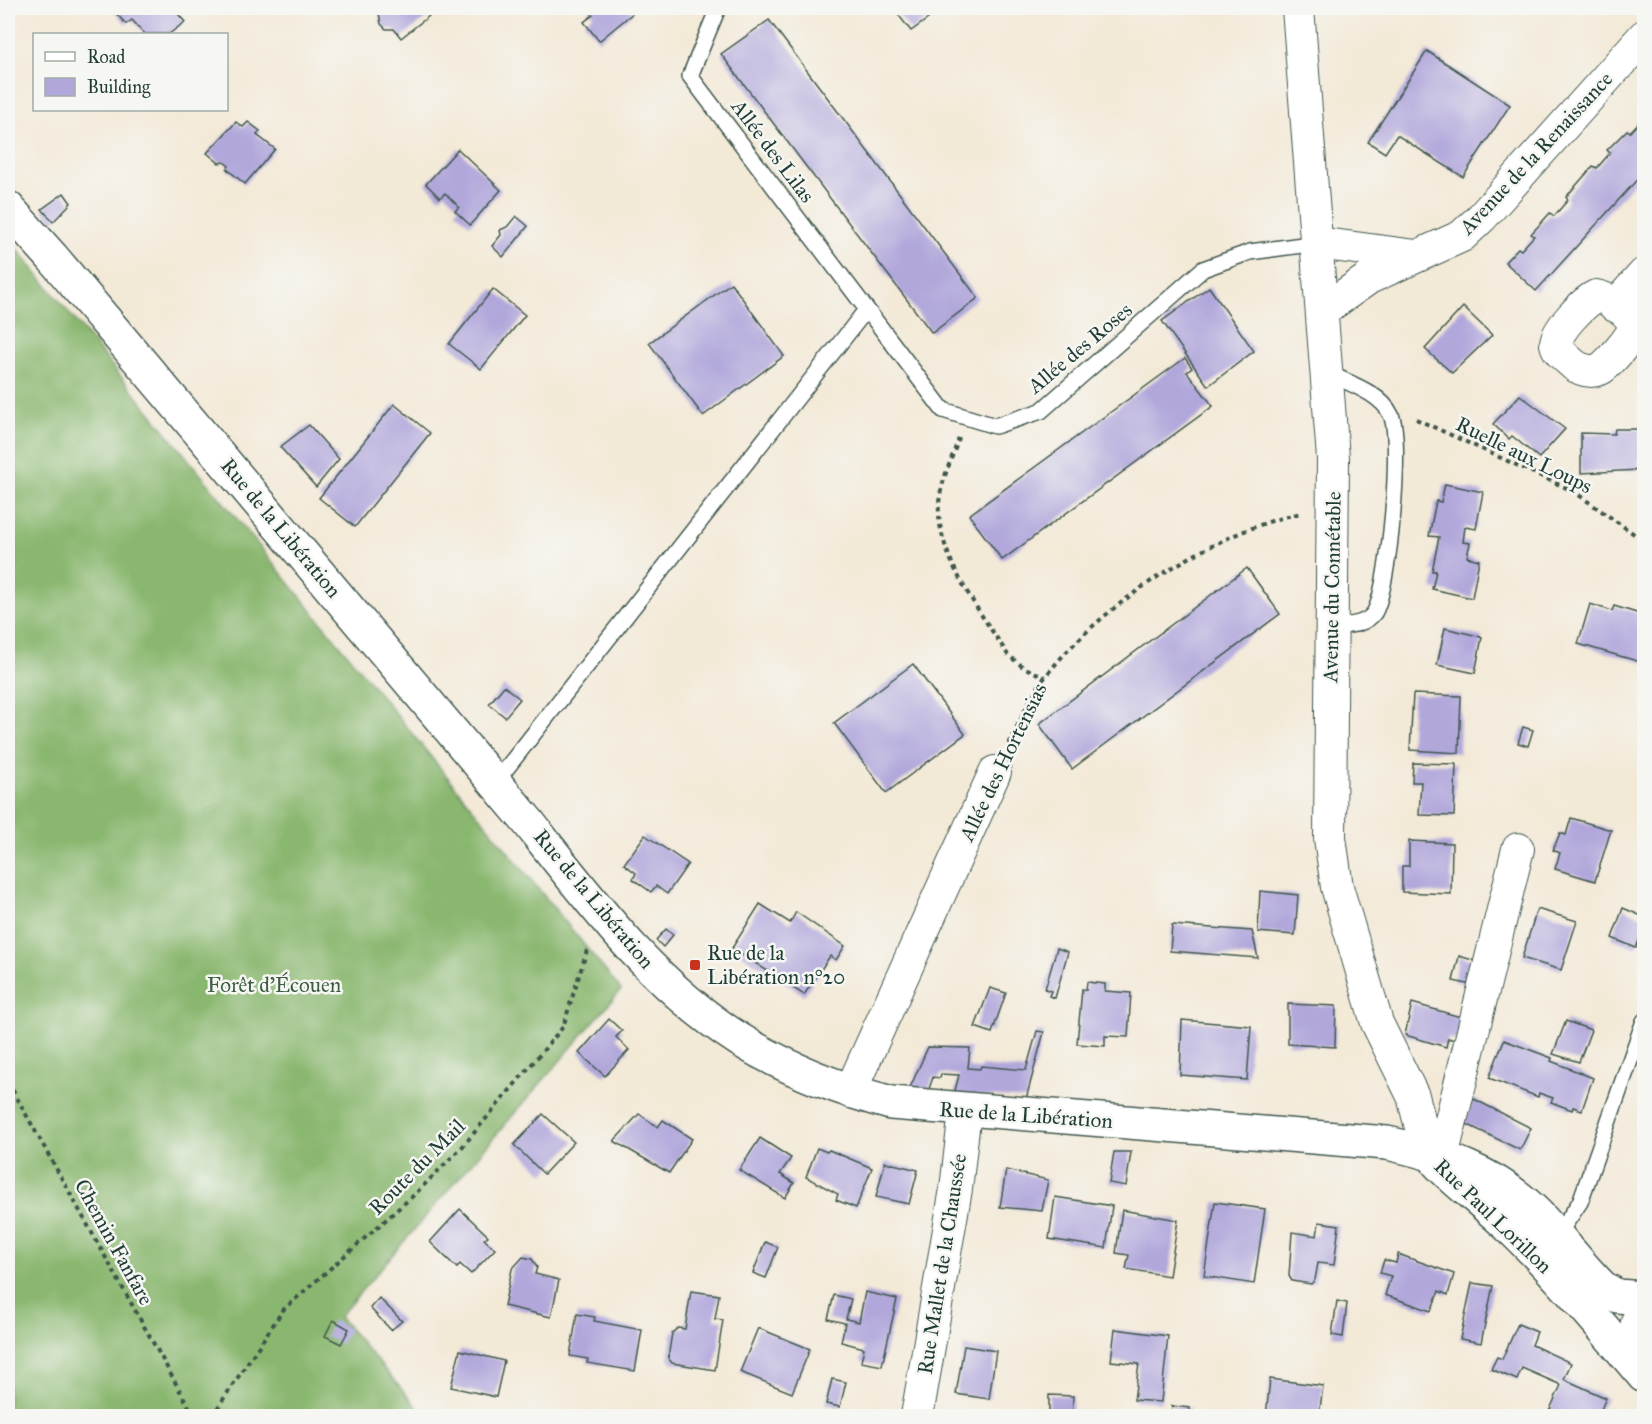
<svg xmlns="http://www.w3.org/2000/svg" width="1652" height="1424" viewBox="0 0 1652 1424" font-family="'IM FELL Great Primer',serif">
	<rect width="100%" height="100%" fill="#f6f6f2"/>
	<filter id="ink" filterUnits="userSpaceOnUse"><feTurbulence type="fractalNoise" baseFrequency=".0167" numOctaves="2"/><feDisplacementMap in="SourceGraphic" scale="12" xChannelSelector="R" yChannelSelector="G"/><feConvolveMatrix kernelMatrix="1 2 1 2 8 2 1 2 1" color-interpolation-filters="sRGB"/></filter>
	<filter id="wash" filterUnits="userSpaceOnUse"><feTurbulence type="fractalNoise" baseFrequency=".008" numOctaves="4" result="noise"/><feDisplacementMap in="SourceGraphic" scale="24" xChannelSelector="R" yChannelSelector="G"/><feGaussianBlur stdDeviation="1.35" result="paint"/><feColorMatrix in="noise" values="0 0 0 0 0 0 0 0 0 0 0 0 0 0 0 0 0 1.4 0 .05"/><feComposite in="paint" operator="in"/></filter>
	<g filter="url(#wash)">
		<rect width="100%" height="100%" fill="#f3e9d7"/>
		<path fill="#8ab76f" stroke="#547a52" stroke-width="1.5" d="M8,238L621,990L339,1317L425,1416H8Z"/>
		<g id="blocks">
			<g fill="#b1a7db">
				<path d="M111,8H173L185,22L169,34H145L132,20L126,24Z"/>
				<path d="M374,8H439L401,38L394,29H386L381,24L379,13Z"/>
				<path d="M588,8H629L633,13L599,41L584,22L593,15Z"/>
				<path d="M893,8H943L911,31Z"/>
				<path d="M769,20L978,298L932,333L721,54Z"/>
				<path d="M1427,51L1510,105L1463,177L1397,135L1385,153L1368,142Z"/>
				<path d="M1644,109V172L1536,291L1505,262L1518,248L1521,250L1534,236L1531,234L1550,213L1554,216L1568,200L1566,197L1593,166L1597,168L1610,153L1607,150L1627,130L1630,132L1643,118L1641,113Z"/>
				<path d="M236,122L243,127L248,122L260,131L257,135L275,149L245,184L227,169L229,166L224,162L219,163L207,153Z"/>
				<path d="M458,149L501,190L470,225L455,211L459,207L445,193L440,198L426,184Z"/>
				<path d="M64,193L71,203L53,222L42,209Z"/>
				<path d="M516,216L528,226L503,257L492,246L501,235L500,230L507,227Z"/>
				<path d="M731,283L784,356L703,416L649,343Z"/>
				<path d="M1209,287L1254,351L1208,386L1162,321Z"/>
				<path d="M493,289L525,315L481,369L449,344Z"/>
				<path d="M1463,307L1492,335L1452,373L1425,349Z"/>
				<path d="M1185,358L1192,368L1187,372L1213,406L1002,560L969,515Z"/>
				<path d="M1520,395L1565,429L1539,458L1512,436L1509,439L1493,424Z"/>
				<path d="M394,404L430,433L355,527L319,498Z"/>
				<path d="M309,425L339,459L316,487L280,447Z"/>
				<path d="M1615,429H1640L1639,470L1581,473V433L1614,434Z"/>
				<path d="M1445,484L1483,492L1476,529L1465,527L1463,542L1470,543L1467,557L1479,560L1472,598L1432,589L1436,571H1432L1439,537L1429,536L1436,501L1441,502Z"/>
				<path d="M1247,568L1280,614L1072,769L1039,724Z"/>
				<path d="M1590,604L1612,611L1614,606L1640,614L1638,618L1644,620V663L1578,644Z"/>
				<path d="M1445,628L1482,637L1475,673L1437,665Z"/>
				<path d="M913,664L965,734L886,793L834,723Z"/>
				<path d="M504,686L520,699L505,717L489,704Z"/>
				<path d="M1413,694L1461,696L1459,753L1410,750Z"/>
				<path d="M1523,727L1533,730L1528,746L1518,743Z"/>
				<path d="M1413,763L1456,764L1454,816L1419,815L1421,782H1412Z"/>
				<path d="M1571,818L1611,830L1595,881L1555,869L1560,853L1553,850L1560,833L1566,835Z"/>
				<path d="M645,835L688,864L667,894L656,886L651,892L633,879L636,873L624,864Z"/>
				<path d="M1409,841L1452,843L1451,894L1402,892V866H1409Z"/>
				<path d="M1260,891L1298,895L1295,935L1258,932Z"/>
				<path d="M760,904L790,923L796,912L845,946L836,960L830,956L804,995L732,948Z"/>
				<path d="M1623,908L1644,917V936L1641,935L1636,948L1612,938Z"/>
				<path d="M1537,909L1577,921L1561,970L1522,958Z"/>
				<path d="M1172,925L1252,931L1258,958L1170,951Z"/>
				<path d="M666,929L673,935L663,947L656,940Z"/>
				<path d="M1057,948L1068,952L1055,998L1049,996L1051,991L1045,989Z"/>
				<path d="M1459,956L1476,961L1472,985L1453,981Z"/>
				<path d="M1087,982L1105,984V991L1131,993L1128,1037L1105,1036V1046L1077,1044L1082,989L1086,990Z"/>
				<path d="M990,988L1006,993L992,1033L975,1027Z"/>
				<path d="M1412,1003L1464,1018L1458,1041L1448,1038L1446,1047L1405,1035Z"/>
				<path d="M1288,1004L1336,1006L1335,1047L1288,1044Z"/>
				<path d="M609,1019L622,1031L616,1037L629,1050L605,1076L579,1053Z"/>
				<path d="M1182,1020L1251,1026L1247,1080L1180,1075Z"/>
				<path d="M1566,1021L1591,1030L1579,1062L1553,1054Z"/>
				<path d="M1037,1031L1044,1032L1026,1099L954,1094L959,1075L941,1074L940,1078L933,1077L928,1092L909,1090L928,1047L970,1048L968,1068L980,1069L981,1066L1026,1070Z"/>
				<path d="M1504,1040L1552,1058L1551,1061L1593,1078L1582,1110L1573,1107L1572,1110L1551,1102L1553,1098L1539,1093L1538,1097L1489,1078Z"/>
				<path d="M1474,1099L1531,1128L1520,1150L1462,1122Z"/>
				<path d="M543,1114L574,1142L544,1174L514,1145Z"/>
				<path d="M639,1114L658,1127L663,1120L692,1139L669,1173L614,1141Z"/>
				<path d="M760,1138L791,1158L780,1174L794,1183L785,1198L739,1170Z"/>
				<path d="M817,1148L827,1152L829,1150L872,1168L856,1208L836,1200L838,1194L806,1177Z"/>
				<path d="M1114,1152H1131L1126,1186L1109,1183Z"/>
				<path d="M885,1162L918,1170L909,1204L876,1197Z"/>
				<path d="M1006,1170L1048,1180L1042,1211L1000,1207Z"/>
				<path d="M1055,1197L1112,1206L1106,1248L1049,1239Z"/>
				<path d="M1215,1202L1265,1209L1254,1284L1204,1276Z"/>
				<path d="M460,1209L488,1236L484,1239L495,1249L471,1274L460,1264L457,1268L430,1242Z"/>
				<path d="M1122,1210L1178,1220L1169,1276L1126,1269L1129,1255L1116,1253Z"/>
				<path d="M1319,1222L1339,1225L1334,1265L1318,1263L1315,1280L1311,1284L1292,1281L1289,1276L1292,1232L1317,1236Z"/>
				<path d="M765,1242L778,1247L766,1278L753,1273Z"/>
				<path d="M1398,1254L1454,1274L1448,1295L1439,1291L1431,1311L1385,1295L1391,1276L1380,1273L1384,1260L1396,1263Z"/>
				<path d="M523,1257L532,1259L537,1267L535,1274L559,1280L551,1317L504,1306L512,1269Z"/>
				<path d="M1472,1283L1493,1286L1481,1343L1460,1339Z"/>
				<path d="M691,1291L719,1295L715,1319L723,1320L715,1370L672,1363L668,1358L672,1333L678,1328L685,1329Z"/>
				<path d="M865,1292L897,1299L882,1366L861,1362L864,1348L841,1342L845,1323L828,1319L834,1295L851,1299L846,1319L859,1322Z"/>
				<path d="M379,1298L402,1321L391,1330L370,1308Z"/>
				<path d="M1337,1301L1347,1303L1343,1337L1332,1335Z"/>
				<path d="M577,1314L595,1317L594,1321L642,1330L635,1371L587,1363L588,1359L570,1356Z"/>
				<path d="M333,1320L349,1329L341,1344L325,1336Z"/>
				<path d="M1518,1324L1537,1332L1532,1345L1571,1363L1564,1379L1606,1398L1598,1416H1547L1561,1385L1522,1368L1517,1380L1491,1369L1497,1357L1502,1359Z"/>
				<path d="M758,1328L810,1349L792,1393L740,1372Z"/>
				<path d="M1115,1329L1168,1336L1161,1402L1134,1400L1139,1364L1111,1361Z"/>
				<path d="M964,1346L996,1351L989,1399L956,1394Z"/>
				<path d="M460,1350L504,1361L496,1397L451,1387Z"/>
				<path d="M832,1379L846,1382L840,1407L826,1404Z"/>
				<path d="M1270,1379L1323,1386L1319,1416H1266Z"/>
				<path d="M1049,1395L1073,1396L1072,1416H1043L1044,1412H1049Z"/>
				<path d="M1172,1406L1190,1408L1189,1416H1171Z"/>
			</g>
		</g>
	</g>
	<g filter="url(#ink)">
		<use href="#blocks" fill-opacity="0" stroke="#3f574c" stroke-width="1.5"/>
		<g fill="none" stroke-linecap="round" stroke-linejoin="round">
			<g stroke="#3f574c" stroke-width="18">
				<g id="service">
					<path d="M718,8L690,76L943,410L995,426L1041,411L1203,269L1250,252L1317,243"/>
					<path d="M1328,373C1348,383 1381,393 1391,415C1403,440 1389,590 1374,613C1365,626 1346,625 1332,627"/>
					<path d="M495,783L866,310"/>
					<path d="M1555,1239L1580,1202L1644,1021"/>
				</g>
			</g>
			<g stroke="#3f574c" stroke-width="34">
				<g id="minor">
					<path d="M1298,8L1333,458L1330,838L1337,887L1377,1023L1413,1096L1427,1151"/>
					<path d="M1317,243L1416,256"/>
					<path d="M1596,296C1608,298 1633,313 1634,327C1634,335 1608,365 1600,369C1591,373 1581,370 1574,365C1568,359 1558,353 1556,344C1555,331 1585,301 1596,296Z"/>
					<path d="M1615,306L1644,274"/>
					<path d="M1322,311L1369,278L1462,236L1482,217L1644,36"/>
					<path d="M850,1092L995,772"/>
					<path d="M1442,1157L1518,849"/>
					<path d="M1633,1363L1637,1322L1644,1308"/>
					<path d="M917,1416L956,1189L965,1111"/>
				</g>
			</g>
			<g stroke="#3f574c" stroke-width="36">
				<g id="secondary">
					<path d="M8,208L52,257L529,823C591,902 653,985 740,1040C787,1069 839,1089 891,1103L1387,1143C1443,1155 1497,1173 1538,1215C1561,1239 1579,1265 1603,1288L1617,1296L1644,1298"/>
					<path d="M1438,1163C1459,1185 1483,1202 1504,1222C1553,1267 1600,1325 1644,1376"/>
				</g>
			</g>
			<g stroke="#3f574c" stroke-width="4" stroke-dasharray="4.5 4.5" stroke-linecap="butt">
				<path d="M1416,419L1573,491L1644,541"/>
				<path d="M959,438C951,461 937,489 939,514C941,562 983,616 1008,655L1023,667L1045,677"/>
				<path d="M1009,744C1020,721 1030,696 1046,676C1101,604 1213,532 1301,513"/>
				<path d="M8,1082L194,1416"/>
				<path d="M212,1416L283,1310L415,1194L463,1146L563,1027L588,947"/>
			</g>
			<use href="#service" stroke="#fff" stroke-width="15"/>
			<use href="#minor" stroke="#fff" stroke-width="32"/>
			<use href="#secondary" stroke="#fff" stroke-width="33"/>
		</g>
	</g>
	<rect fill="#c8321e" stroke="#f6f6f2" stroke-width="2" x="689" y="959" width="12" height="12" rx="3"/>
	<g text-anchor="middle" stroke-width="5" stroke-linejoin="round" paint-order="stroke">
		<g font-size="21" fill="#1f3d34" stroke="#f6f6f2">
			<text transform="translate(773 151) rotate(53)" y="7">Allée des Lilas</text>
			<text transform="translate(1536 153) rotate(-47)" y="7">Avenue de la Renaissance</text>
			<text transform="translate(1080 348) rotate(-40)" y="7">Allée des Roses</text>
			<text transform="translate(1524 455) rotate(26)" y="7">Ruelle aux Loups</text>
			<text transform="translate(281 528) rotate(50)" y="7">Rue de la Libération</text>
			<text transform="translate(1332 587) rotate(-89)" y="7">Avenue du Connétable</text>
			<text transform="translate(1003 762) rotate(-64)" y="7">Allée des Hortensias</text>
			<text transform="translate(594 899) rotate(50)" y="7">Rue de la Libération</text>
			<text transform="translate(1026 1115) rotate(4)" y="7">Rue de la Libération</text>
			<text transform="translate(417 1167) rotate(-45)" y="7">Route du Mail</text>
			<text transform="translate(1493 1216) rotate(44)" y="7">Rue Paul Lorillon</text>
			<text transform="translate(114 1242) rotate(61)" y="7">Chemin Fanfare</text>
			<text transform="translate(942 1264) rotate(-81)" y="7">Rue Mallet de la Chaussée</text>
		</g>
		<g font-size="21" fill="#1f3d34" stroke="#f6f6f2" text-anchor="start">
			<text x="707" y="960">Rue de la<tspan x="707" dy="24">Libération n°20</tspan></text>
		</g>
		<g font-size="21" fill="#3c5c43" stroke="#f6f6f2">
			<text x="274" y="992">Forêt d'Écouen</text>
		</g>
	</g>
	<rect width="1652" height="1424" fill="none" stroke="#f6f6f2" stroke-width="30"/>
	<rect x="33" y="33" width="195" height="78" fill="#f6f6f2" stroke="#a0aca6" stroke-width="1.5"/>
	<rect x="45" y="52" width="30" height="9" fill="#ffffff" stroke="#a0aca6" stroke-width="1.5"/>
	<text x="87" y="63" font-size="18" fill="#1f3d34">Road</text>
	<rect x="45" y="78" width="30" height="18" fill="#b1a7db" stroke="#a0aca6" stroke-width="1.5"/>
	<text x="87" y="93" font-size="18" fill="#1f3d34">Building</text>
</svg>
